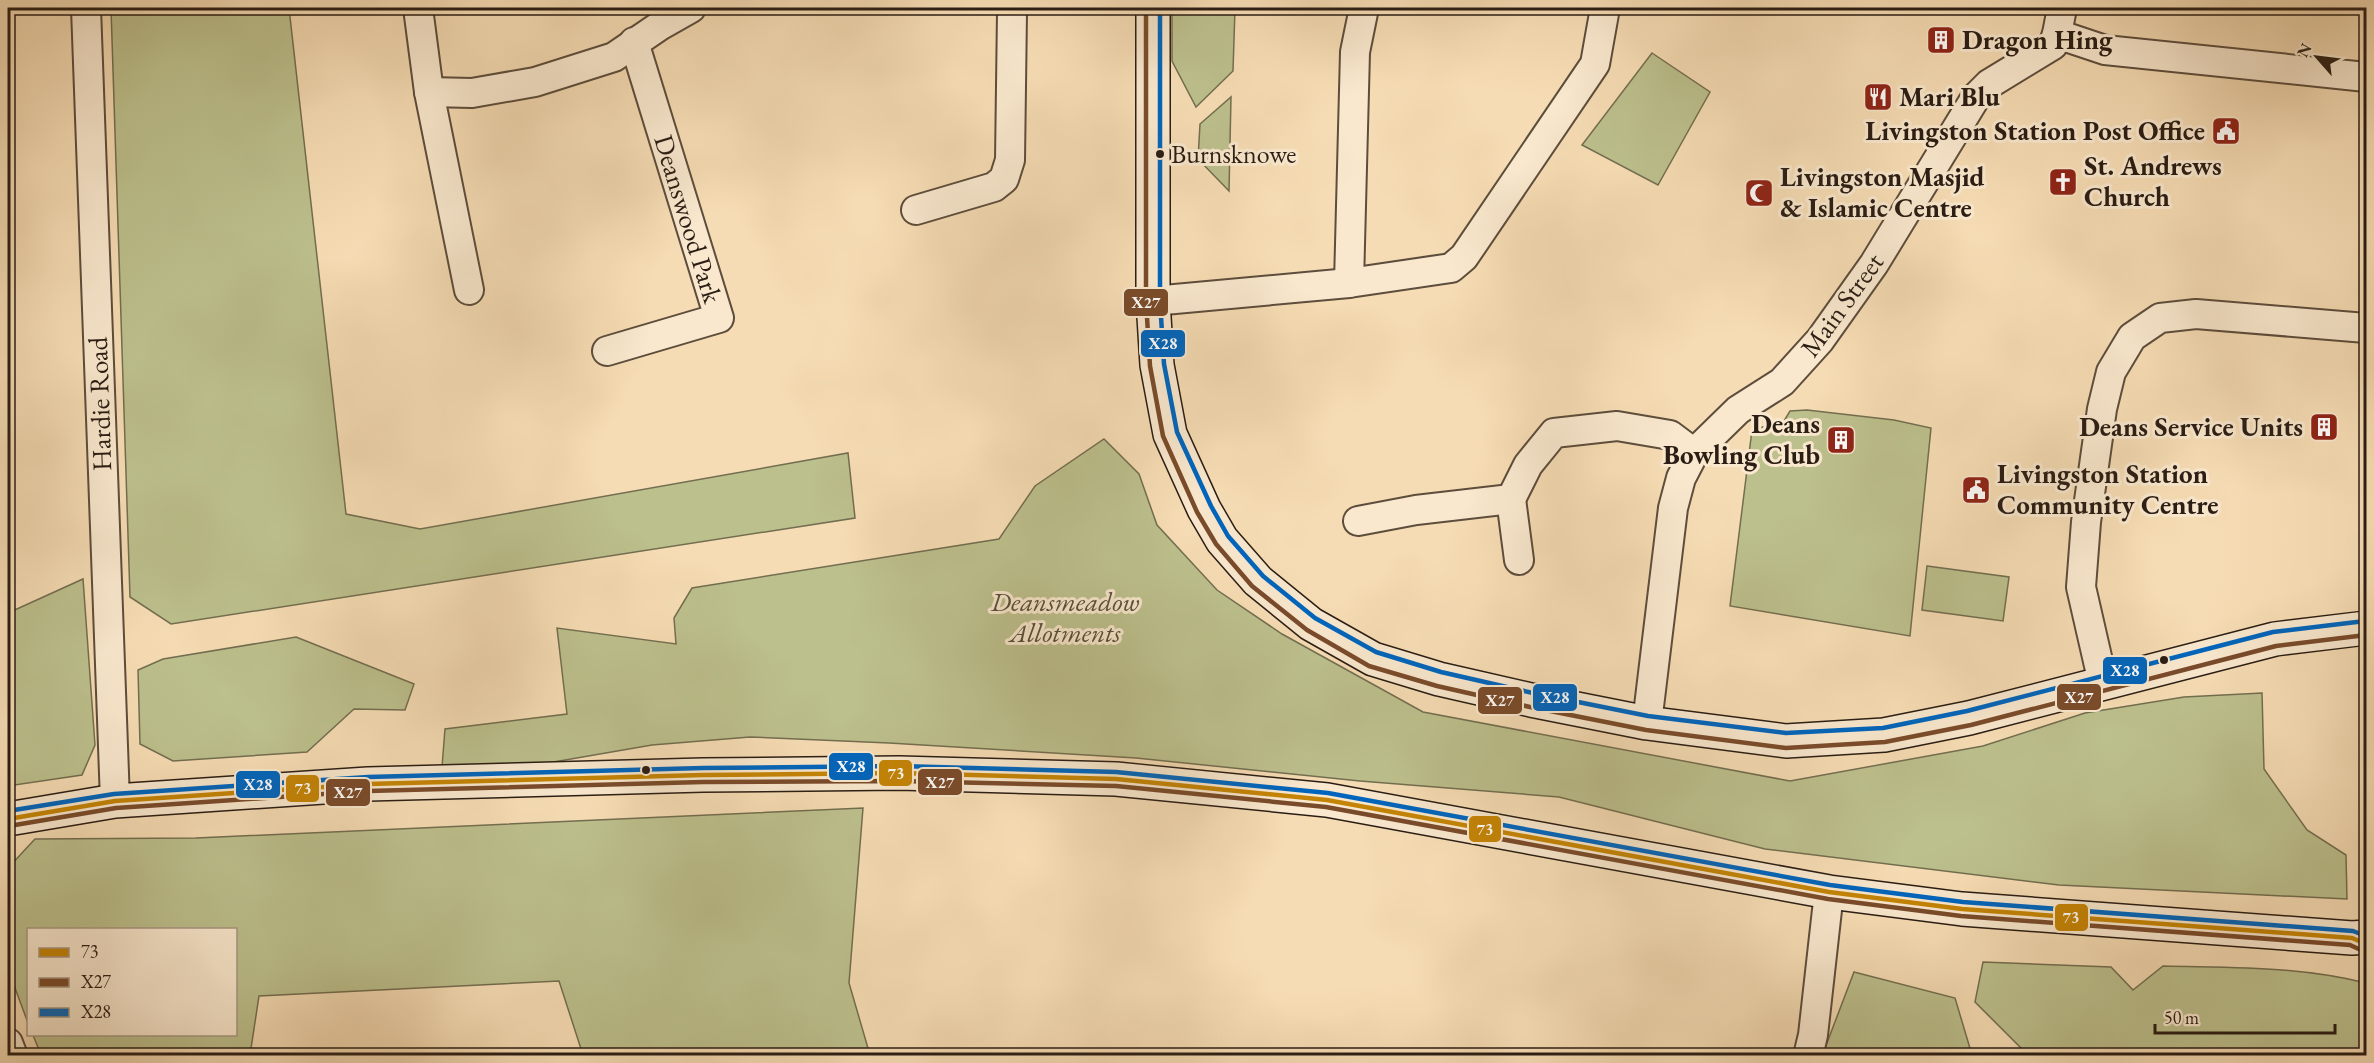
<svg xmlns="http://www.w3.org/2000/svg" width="2374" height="1063" viewBox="0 0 2374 1063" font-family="'EB Garamond',serif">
	<rect width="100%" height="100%" fill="#f6dcb4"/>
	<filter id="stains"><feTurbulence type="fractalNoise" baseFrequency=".00333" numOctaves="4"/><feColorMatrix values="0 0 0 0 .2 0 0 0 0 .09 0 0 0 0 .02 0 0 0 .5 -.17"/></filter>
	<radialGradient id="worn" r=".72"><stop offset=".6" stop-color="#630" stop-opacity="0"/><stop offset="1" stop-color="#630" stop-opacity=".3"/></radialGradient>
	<g fill="#bcc08d" stroke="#736e50" stroke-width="1.5">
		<path d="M111,8H289L346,514L420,529L848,453L855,518L171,624L130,597Z"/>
		<path d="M1172,8H1235L1233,71L1196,107L1172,61Z"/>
		<path d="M1652,53L1710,92L1658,185L1582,145Z"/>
		<path d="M1231,97L1229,191L1198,159L1200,124Z"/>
		<path d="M1807,410L1894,420L1931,428L1910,636L1730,606L1752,430L1784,421L1790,411Z"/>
		<path d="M1104,439L1139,474L1157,525L1217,590L1282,634L1423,712L1790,781L1983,746L2085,713L2184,697L2262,693L2264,769L2307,830L2346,855L2347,899L2059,885L1765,849L1559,797L1360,781L1136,758L889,743L750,737L652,745L542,764L442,767L445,729L567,714L557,628L676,644L674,618L692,588L999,539L1035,486Z"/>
		<path d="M1927,566L2009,577L2003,621L1922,610Z"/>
		<path d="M83,579L95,745L82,775L8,786V613Z"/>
		<path d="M296,637L414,684L405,710L354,709L307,752L173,761L140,744L138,670L163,659Z"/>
		<path d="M863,808L849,983L870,1055H583L559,981L259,996L250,1055H41L33,1035L236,1034V930H28V1023L8,969V868L35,839L196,838Z"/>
		<path d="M1983,962L2111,967L2133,990L2163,966C2233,968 2297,966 2366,983V1055H2028L1975,1002Z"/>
		<path d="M1854,972L1955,998L1972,1055L1822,1056Z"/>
	</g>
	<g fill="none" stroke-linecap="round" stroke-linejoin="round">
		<g stroke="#5d4d3c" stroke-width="32">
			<g id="street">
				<path d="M86,8L115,801"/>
				<path d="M418,8L429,92L469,290"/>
				<path d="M2057,34L2105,50L2366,77"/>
				<path d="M429,92L472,93L535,82L614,57L661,25L691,8"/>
				<path d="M916,210L994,187L1004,179L1010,160L1012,12L1011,8"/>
				<path d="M1349,283L1355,52L1364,8"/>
				<path d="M1153,301L1349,283L1451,268L1464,257L1595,64L1605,8"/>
				<path d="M607,351L719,318L634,42"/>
				<path d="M1511,499L1519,560"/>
				<path d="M1358,521L1416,510L1511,499L1528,465L1554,433L1617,426L1670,435L1694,453"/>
				<path d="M2103,683L2081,587L2086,522L2102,409L2111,372L2132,337L2160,318L2196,314L2366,328"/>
				<path d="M1647,723L1673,508L1681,478L1694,453L1738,410L1782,382L1820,340L1874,264L1976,97L1989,84L2053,45L2057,34L2062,8"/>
				<path d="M8,1043L13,1056"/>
				<path d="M1808,1056L1813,1035L1829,892"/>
			</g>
		</g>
		<g stroke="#2a1d14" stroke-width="36">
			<g id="secondary">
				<path d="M1153,8V301L1157,365L1170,434L1204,509L1222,540L1258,581L1311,624L1373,659L1439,679L1531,700L1647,723L1786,741L1884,735L1969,718L2275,639L2366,628"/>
				<path d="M8,819L115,801L368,784L703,775L899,773L1116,779L1327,800L1829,892L1962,909L2352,938L2366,937"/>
			</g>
		</g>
		<use href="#street" stroke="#f9e8ce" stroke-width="28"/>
		<use href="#secondary" stroke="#f9e8ce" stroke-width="33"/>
		<g stroke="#f9e8ce" stroke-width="9">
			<path id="bus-1" d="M8,819L115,801L368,784L703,775L899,773L1116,779L1327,800L1829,892L1962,909L2352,938L2366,944"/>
		</g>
		<g stroke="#f9e8ce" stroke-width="9">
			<g id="bus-2">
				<path d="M1146,8V301L1150,366L1163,436L1197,512L1216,544L1252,586L1307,630L1369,666L1437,686L1530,707L1646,730L1786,748L1885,742L1971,725L2276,646L2366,635"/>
				<path d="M9,826L116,808L368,791L703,782L899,781L1116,786L1326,807L1828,899L1961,916L2350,945L2363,951"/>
			</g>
		</g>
		<g stroke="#f9e8ce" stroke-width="9">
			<g id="bus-3">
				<path d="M1160,8V301L1164,364L1177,432L1211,506L1228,536L1263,576L1315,618L1376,652L1441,672L1533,693L1648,716L1786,733L1883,728L1967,711L2273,632L2365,621"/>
				<path d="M8,811L114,794L368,777L703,768L899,766L1116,772L1328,793L1830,885L1963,902L2353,931L2366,936"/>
			</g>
		</g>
		<use href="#bus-1" stroke="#c48405" stroke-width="4.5"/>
		<use href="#bus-2" stroke="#7a4b2a" stroke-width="4.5"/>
		<use href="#bus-3" stroke="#0065bd" stroke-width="4.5"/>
	</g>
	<defs>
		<g id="building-square" transform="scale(1.5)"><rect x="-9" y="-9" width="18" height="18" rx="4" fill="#8f2418" stroke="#f9e8ce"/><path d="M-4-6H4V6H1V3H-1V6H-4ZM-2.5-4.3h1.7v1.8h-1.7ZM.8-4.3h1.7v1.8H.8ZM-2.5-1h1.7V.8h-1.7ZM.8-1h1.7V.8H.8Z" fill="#fff"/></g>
		<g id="restaurant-square" transform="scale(1.5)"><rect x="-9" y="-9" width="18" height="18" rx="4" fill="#8f2418" stroke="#f9e8ce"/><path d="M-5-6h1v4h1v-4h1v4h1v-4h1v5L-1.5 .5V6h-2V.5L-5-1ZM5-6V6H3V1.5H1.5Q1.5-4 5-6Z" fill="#fff"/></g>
		<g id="civic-square" transform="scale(1.5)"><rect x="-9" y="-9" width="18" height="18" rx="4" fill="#8f2418" stroke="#f9e8ce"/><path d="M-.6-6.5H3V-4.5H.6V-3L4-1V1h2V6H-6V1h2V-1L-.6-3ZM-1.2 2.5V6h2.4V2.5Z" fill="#fff"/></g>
		<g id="church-square" transform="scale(1.5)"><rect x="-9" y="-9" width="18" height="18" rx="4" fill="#8f2418" stroke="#f9e8ce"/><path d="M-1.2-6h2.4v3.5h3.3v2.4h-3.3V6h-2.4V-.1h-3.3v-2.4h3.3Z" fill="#fff"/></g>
		<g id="mosque-square" transform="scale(1.5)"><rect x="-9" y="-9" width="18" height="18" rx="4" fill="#8f2418" stroke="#f9e8ce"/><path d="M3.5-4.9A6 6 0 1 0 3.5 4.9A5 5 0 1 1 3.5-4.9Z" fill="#fff"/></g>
	</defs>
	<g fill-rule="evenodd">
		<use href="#building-square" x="1941" y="40"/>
		<use href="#restaurant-square" x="1878" y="97"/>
		<use href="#civic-square" x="2226" y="131"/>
		<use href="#church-square" x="2063" y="182"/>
		<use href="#mosque-square" x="1759" y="193"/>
		<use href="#building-square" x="2324" y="427"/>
		<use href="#building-square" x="1841" y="440"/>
		<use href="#civic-square" x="1976" y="490"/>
	</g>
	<g fill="#2a1d14" stroke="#f9e8ce" stroke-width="2">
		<circle cx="1160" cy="154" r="5"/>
		<circle cx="2164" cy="660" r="5"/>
		<circle cx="646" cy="770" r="5"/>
	</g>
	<g text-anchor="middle" stroke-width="6" stroke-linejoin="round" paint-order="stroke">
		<g font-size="26" fill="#2a1d14" stroke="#f9e8ce" text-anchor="start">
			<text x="1171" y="163">Burnsknowe</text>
		</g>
		<g font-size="27" font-weight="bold" fill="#2a1d14" stroke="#f9e8ce" text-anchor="start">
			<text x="1962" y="49">Dragon Hing</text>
			<text x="1899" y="106">Mari Blu</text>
			<text x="2205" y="140" text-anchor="end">Livingston Station Post Office</text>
			<text x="2084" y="175">St. Andrews<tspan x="2084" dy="31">Church</tspan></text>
			<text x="1780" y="186">Livingston Masjid<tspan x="1780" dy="31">&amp; Islamic Centre</tspan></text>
			<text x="1820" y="433" text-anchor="end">Deans<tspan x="1820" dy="31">Bowling Club</tspan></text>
			<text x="2303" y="436" text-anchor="end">Deans Service Units</text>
			<text x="1997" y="483">Livingston Station<tspan x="1997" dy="31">Community Centre</tspan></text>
		</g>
		<g font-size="27" fill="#2a1d14" stroke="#f9e8ce">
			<text transform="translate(688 219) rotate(73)" y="9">Deanswood Park</text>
			<text transform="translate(1842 305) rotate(-54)" y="9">Main Street</text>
			<text transform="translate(100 404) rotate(-92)" y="9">Hardie Road</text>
		</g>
		<g font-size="27" font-style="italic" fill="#564e38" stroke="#f9e8ce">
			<text x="1065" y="611">Deansmeadow<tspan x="1065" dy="31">Allotments</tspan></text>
		</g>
	</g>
	<g stroke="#f9e8ce" stroke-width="2">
		<rect x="1123" y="288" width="46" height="29" rx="6" fill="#7a4b2a"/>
		<rect x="1140" y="329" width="46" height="29" rx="6" fill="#0065bd"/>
		<rect x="2102" y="656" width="46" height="29" rx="6" fill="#0065bd"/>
		<rect x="2056" y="683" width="46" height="28" rx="6" fill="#7a4b2a"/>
		<rect x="1532" y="683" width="46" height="29" rx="6" fill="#0065bd"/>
		<rect x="1477" y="686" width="46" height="29" rx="6" fill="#7a4b2a"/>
		<rect x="828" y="752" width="46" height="29" rx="6" fill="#0065bd"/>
		<rect x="878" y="759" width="35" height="28" rx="6" fill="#c48405"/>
		<rect x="917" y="768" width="46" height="28" rx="6" fill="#7a4b2a"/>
		<rect x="235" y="770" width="46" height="29" rx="6" fill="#0065bd"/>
		<rect x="285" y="774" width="35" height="29" rx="6" fill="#c48405"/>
		<rect x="325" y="778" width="46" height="29" rx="6" fill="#7a4b2a"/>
		<rect x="1468" y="815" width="34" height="28" rx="6" fill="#c48405"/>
		<rect x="2054" y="903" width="35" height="29" rx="6" fill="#c48405"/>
	</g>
	<g font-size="16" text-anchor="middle" font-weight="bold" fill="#fff">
		<text x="1146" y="308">X27</text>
		<text x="1163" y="349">X28</text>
		<text x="2125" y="676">X28</text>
		<text x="2079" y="703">X27</text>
		<text x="1555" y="703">X28</text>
		<text x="1500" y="706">X27</text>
		<text x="851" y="772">X28</text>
		<text x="896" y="779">73</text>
		<text x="940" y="788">X27</text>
		<text x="258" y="790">X28</text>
		<text x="303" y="794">73</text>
		<text x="348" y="798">X27</text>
		<text x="1485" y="835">73</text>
		<text x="2071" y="923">73</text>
	</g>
	<rect width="2374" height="1063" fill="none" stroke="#f6dcb4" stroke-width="30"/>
	<rect x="9" y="9" width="2356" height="1045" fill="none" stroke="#2a1d14" stroke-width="3"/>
	<rect x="15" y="15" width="2344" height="1033" fill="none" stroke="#2a1d14" stroke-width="1.5"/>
	<rect x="27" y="928" width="210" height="108" fill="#f9e8ce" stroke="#a69784" stroke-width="1.5"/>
	<rect x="39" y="948" width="30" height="9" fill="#c48405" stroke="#a69784" stroke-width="1.5"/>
	<text x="81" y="958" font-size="18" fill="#2a1d14">73</text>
	<rect x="39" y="978" width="30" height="9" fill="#7a4b2a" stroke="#a69784" stroke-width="1.5"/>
	<text x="81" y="988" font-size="18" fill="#2a1d14">X27</text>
	<rect x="39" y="1008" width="30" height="9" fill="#0065bd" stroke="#a69784" stroke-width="1.5"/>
	<text x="81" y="1018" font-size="18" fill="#2a1d14">X28</text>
	<g transform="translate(2317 57) rotate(298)" stroke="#f9e8ce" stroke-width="4.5" paint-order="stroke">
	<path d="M0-4.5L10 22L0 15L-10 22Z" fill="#2a1d14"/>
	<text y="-9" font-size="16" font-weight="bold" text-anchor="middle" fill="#2a1d14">N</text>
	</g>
	<path d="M2155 1024v9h180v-9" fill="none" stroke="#2a1d14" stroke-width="3"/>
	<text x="2164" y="1024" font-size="18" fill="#2a1d14" stroke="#f9e8ce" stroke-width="4.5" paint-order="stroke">50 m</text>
	<rect width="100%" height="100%" filter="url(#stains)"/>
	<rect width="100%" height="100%" fill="url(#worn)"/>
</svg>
